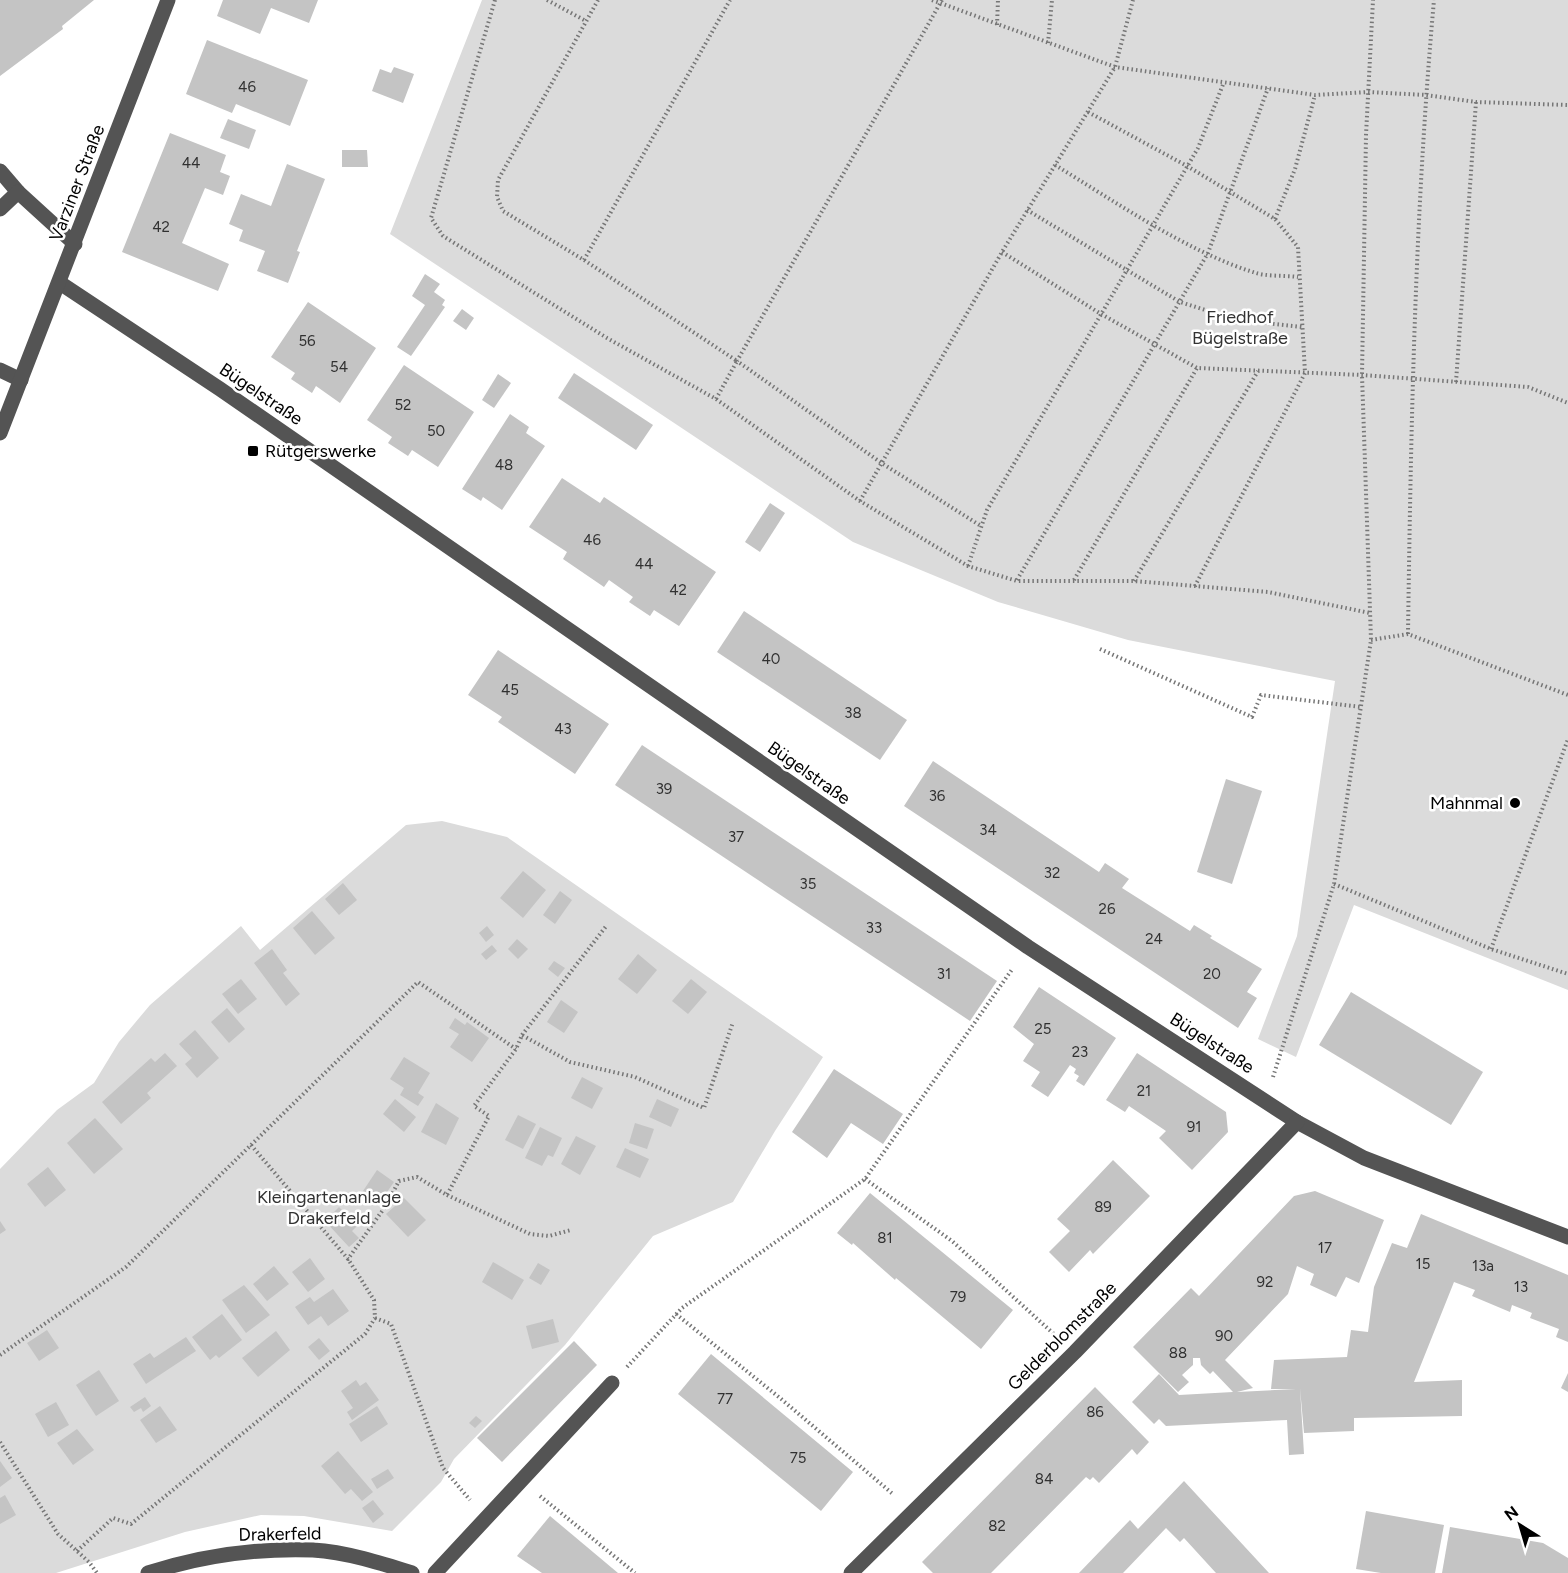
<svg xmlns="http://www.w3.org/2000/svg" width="1568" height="1573" viewBox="0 0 1568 1573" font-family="Figtree,sans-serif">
	<rect width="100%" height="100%" fill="#fff"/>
	<g fill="#dbdbdb">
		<path d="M482,0H1568V990L1354,905L1296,1057L1258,1039L1297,936L1335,681L1128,640L998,602L853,542L390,234Z"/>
		<path d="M442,821L507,837L823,1057L775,1131L733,1202L653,1236L565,1345L454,1459L441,1482L392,1531L304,1516L261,1515L185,1532L56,1573H0V1169L57,1110L94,1083L119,1042L150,1005L241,926L260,950L406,825Z"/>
	</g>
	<g fill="#c4c4c4">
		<path d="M0,0H94L62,26L63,29L0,76Z"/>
		<path d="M223,0H318L309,23L271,8L260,34L217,16Z"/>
		<path d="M207,40L308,80L290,126L236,104L232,113L186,94Z"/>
		<path d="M394,67L414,74L403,103L372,91L380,69L391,73Z"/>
		<path d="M228,119L256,130L249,149L220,138Z"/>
		<path d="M170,133L226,155L220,172L230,176L223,195L205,188L182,243L229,264L218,291L122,252Z"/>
		<path d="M342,150H367L368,167H342Z"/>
		<path d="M287,164L325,179L297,251L300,252L288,283L257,271L265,251L239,241L243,230L229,224L241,194L271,206Z"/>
		<path d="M425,274L440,284L434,292L445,300L442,305L445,307L411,356L397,347L425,305L412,296Z"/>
		<path d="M308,302L376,348L340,403L316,386L312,393L291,379L295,373L271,357Z"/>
		<path d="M462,309L474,318L466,330L453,321Z"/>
		<path d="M404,365L474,412L438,467L412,450L408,456L388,443L392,437L367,420Z"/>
		<path d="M574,373L653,425L636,450L558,398Z"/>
		<path d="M498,374L511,383L494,408L482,400Z"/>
		<path d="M510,414L529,427L526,433L545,446L502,510L483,497L481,501L462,489Z"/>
		<path d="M562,478L600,503L604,497L716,572L679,626L654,610L650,616L629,602L633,597L609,580L604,587L563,559L567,552L529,527Z"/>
		<path d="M770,503L785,513L760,552L745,542Z"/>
		<path d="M744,611L907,720L880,760L717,652Z"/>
		<path d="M498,650L609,724L575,774L498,722L502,717L468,695Z"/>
		<path d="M642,745L997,981L970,1021L615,785Z"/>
		<path d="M933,761L1099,872L1105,863L1129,879L1122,888L1190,931L1194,925L1212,936L1210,938L1262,969L1247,992L1257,998L1238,1028L904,806Z"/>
		<path d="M1226,779L1262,791L1232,884L1197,872Z"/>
		<path d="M523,871L546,890L523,918L500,898Z"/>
		<path d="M343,883L357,900L339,915L325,899Z"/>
		<path d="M560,891L572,900L555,924L543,915Z"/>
		<path d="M312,911L335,938L315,955L293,928Z"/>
		<path d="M487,926L494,935L486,942L479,933Z"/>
		<path d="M517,939L528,949L518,959L508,949Z"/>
		<path d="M492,945L497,951L486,960L481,954Z"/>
		<path d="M272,949L287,970L283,973L300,994L286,1006L254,963Z"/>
		<path d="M638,954L657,970L637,994L618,979Z"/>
		<path d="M554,961L565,968L558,977L548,969Z"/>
		<path d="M241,979L257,999L238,1014L222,994Z"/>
		<path d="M691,979L707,992L688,1014L672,1001Z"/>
		<path d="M1039,987L1116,1038L1084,1086L1076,1081L1079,1076L1074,1073L1076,1069L1070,1065L1048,1097L1031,1086L1040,1072L1023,1061L1034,1044L1013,1027Z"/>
		<path d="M1351,992L1483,1072L1451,1125L1319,1045Z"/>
		<path d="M561,1000L578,1012L564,1033L547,1022Z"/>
		<path d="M227,1008L245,1029L229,1043L211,1022Z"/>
		<path d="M455,1018L465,1025L467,1022L489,1038L472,1062L450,1047L459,1034L449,1028Z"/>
		<path d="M195,1030L219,1058L197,1078L185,1064L192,1058L179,1044Z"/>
		<path d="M165,1053L177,1066L147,1093L151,1098L121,1124L102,1102L151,1058L155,1062Z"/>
		<path d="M1137,1053L1226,1112L1228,1132L1192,1170L1159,1138L1166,1131L1129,1106L1125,1112L1106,1100Z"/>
		<path d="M404,1057L430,1073L418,1093L424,1097L418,1106L400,1095L404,1088L390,1079Z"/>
		<path d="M834,1069L903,1114L883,1144L851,1123L827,1158L792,1132Z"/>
		<path d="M582,1077L603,1088L592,1109L571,1098Z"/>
		<path d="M395,1099L416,1117L404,1132L383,1114Z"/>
		<path d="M657,1099L679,1109L671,1127L649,1117Z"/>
		<path d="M436,1103L459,1118L446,1145L421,1132Z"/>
		<path d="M518,1115L536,1124L523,1149L505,1140Z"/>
		<path d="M95,1118L123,1149L94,1174L67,1143Z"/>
		<path d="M635,1123L654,1129L647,1149L629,1143Z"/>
		<path d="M540,1127L562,1138L553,1157L548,1155L542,1166L525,1158Z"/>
		<path d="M576,1136L596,1146L580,1175L561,1164Z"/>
		<path d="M625,1148L649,1159L640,1178L616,1167Z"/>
		<path d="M1113,1160L1150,1196L1093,1254L1090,1250L1069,1272L1049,1252L1070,1231L1057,1219Z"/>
		<path d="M48,1167L66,1190L45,1207L27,1184Z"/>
		<path d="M377,1170L394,1182L378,1205L361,1194Z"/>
		<path d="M1315,1191L1384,1220L1359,1283L1346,1277L1336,1297L1310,1285L1314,1274L1297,1266L1288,1294L1225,1360L1253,1388L1237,1392L1296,1389H1271L1274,1360L1347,1357L1351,1330L1368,1332L1374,1287L1392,1243L1407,1248L1421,1214L1568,1275V1342L1556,1337L1559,1329L1530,1318L1532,1313L1512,1305L1510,1312L1472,1296L1475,1290L1454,1282L1414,1382L1462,1380V1416L1354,1418V1431L1304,1433L1300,1388L1304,1454L1289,1455L1287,1420L1166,1426L1159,1419L1154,1424L1132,1402L1159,1374L1179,1395L1233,1392L1213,1371L1210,1374L1201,1365L1200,1358H1193V1365L1182,1375L1189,1382L1178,1392L1133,1347L1191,1288L1199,1296L1294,1196Z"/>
		<path d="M870,1193L1013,1310L981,1349L896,1278L895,1280L853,1243L852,1245L837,1233Z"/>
		<path d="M404,1198L426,1220L408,1237L386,1214Z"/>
		<path d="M339,1207L357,1226L352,1231L359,1238L349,1247L325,1221Z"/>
		<path d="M0,1221L6,1230L0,1234Z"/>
		<path d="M310,1258L325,1279L308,1292L292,1272Z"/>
		<path d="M493,1262L524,1280L512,1300L482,1282Z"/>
		<path d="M538,1263L550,1270L541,1285L529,1278Z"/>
		<path d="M274,1266L289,1284L267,1301L253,1284Z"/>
		<path d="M244,1285L270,1315L246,1333L222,1300Z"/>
		<path d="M333,1289L349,1311L328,1326L321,1316L308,1325L295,1307L310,1297L314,1302Z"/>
		<path d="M222,1314L242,1340L219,1358L216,1355L210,1360L192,1337Z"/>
		<path d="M553,1319L559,1342L532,1349L526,1326Z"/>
		<path d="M47,1330L59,1348L39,1361L27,1343Z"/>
		<path d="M276,1331L290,1350L258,1377L242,1358Z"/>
		<path d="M186,1337L196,1351L146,1384L133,1364L150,1353L154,1358Z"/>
		<path d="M319,1338L330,1351L319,1360L308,1347Z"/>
		<path d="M574,1341L597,1365L502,1462L477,1438Z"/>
		<path d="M711,1354L853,1472L821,1511L678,1394Z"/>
		<path d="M99,1370L119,1401L96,1416L76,1385Z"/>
		<path d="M1568,1373V1392L1561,1388Z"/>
		<path d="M356,1380L360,1386L366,1382L379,1400L352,1420L347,1412L353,1408L341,1391Z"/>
		<path d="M1095,1387L1149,1442L1137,1455L1132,1449L1099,1483L1093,1477L1090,1480L1086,1477L991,1573H933L922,1562Z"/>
		<path d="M145,1397L151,1406L143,1412L141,1408L134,1412L130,1407Z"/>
		<path d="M56,1402L69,1425L48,1437L35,1414Z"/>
		<path d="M160,1406L177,1430L156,1443L140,1420Z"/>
		<path d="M377,1406L388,1424L361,1442L349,1424Z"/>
		<path d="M476,1416L482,1421L475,1428L469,1423Z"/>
		<path d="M77,1429L94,1450L73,1465L57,1443Z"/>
		<path d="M338,1451L373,1492L362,1501L351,1489L345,1494L321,1466Z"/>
		<path d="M0,1461L12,1478L0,1487Z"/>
		<path d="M388,1469L394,1478L377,1489L371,1479Z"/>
		<path d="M1184,1481L1269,1573H1216L1184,1538L1180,1542L1166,1528L1123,1573H1079L1130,1520L1138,1529Z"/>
		<path d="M5,1495L16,1515L0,1524V1498Z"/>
		<path d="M373,1500L384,1514L373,1523L362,1508Z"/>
		<path d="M1366,1511L1444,1525L1435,1573H1381L1356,1569Z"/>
		<path d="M550,1516L618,1573H542L517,1556Z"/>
		<path d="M1450,1527L1543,1543L1568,1558V1573H1442Z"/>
	</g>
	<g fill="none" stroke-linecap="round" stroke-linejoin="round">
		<g stroke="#767676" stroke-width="4" stroke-dasharray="1.5 3" stroke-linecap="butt">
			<path d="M495,0L431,218L443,236L607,338L716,399L860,501L968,566L1017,581H1134L1268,592L1370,613"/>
			<path d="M547,0L586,21"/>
			<path d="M598,0L498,180L497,197L503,211L584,260L737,361L716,399"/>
			<path d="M932,0L1115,67L1315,95L1368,92L1426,95L1476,102L1568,105"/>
			<path d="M942,0L737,361L883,464L981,526"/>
			<path d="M997,25L998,0"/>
			<path d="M1048,43L1052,0"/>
			<path d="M1088,112L1187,166L1275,219L1298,247L1305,373L1194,588"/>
			<path d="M1055,165C1114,201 1188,252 1253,272C1266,277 1284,275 1298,277"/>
			<path d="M1027,210L1180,302L1237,320L1302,327"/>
			<path d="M1275,219L1295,169L1315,95"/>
			<path d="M1002,252L1101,314L1197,368L1362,375L1528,387L1568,403"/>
			<path d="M584,260L730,0"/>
			<path d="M1456,382L1476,102"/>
			<path d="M860,501L1002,252L1115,67L1133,0"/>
			<path d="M968,566L987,510L1198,148L1224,82"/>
			<path d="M1017,580L1208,253L1268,88"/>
			<path d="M1074,580L1197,368"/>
			<path d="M1134,581L1258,371"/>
			<path d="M1408,634C1411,422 1415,211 1434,0"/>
			<path d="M1371,640L1408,634L1568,695"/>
			<path d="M1100,649L1252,717L1261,695L1361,707"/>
			<path d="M1334,884L1491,949L1568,974"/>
			<path d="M1491,949L1568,739"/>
			<path d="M522,1035L607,925"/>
			<path d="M1273,1077L1334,884L1371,640L1362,375L1366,135L1373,0"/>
			<path d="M251,1145L348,1259L385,1207L399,1181L417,1177L447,1195L489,1116L474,1106L516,1049L522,1035L570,1062L635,1077L704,1108L733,1022"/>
			<path d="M865,1179L952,1241L1056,1336"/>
			<path d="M447,1195L530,1234L549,1236L571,1230"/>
			<path d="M676,1314L780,1398L894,1495"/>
			<path d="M375,1318L391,1324L443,1468L470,1500"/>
			<path d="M0,1355L126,1267L418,982L516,1049"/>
			<path d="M627,1367L682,1308L865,1179L1013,968"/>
			<path d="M0,1442L58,1534L89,1562L97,1573"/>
			<path d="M540,1496L635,1573"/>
			<path d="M77,1551L113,1518L131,1524L365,1334L375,1318L374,1300L348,1259"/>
		</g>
		<g stroke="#545454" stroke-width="15">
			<path d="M0,171L18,192"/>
			<path d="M0,209L18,192L75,244"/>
			<path d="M60,283L220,389L1028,947L1297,1122L1364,1158L1568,1237"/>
			<path d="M0,370L21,380"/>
			<path d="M0,433L168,0"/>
			<path d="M148,1573C201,1556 258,1548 313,1550C346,1552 381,1563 412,1573"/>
			<path d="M435,1573L612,1383"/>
			<path d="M851,1573L1075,1352L1297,1122"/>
		</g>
	</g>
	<g fill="#000" stroke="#fff" stroke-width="2">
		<rect x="247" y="445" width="12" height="12" rx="3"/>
		<circle cx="1515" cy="803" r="6"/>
	</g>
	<g text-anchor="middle" stroke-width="5" stroke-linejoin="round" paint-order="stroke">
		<g font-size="15" fill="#313131">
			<text x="247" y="92">46</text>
			<text x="191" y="168">44</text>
			<text x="161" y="232">42</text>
			<text x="307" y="346">56</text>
			<text x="339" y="372">54</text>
			<text x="403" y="410">52</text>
			<text x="436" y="436">50</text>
			<text x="504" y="470">48</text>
			<text x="592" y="545">46</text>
			<text x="644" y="569">44</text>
			<text x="678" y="595">42</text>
			<text x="771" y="664">40</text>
			<text x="510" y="695">45</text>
			<text x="853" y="718">38</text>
			<text x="563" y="734">43</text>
			<text x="664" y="794">39</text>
			<text x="937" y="801">36</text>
			<text x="988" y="835">34</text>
			<text x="736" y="842">37</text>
			<text x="1052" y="878">32</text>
			<text x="808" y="889">35</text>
			<text x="1107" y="914">26</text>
			<text x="874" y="933">33</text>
			<text x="1154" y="944">24</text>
			<text x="944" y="979">31</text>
			<text x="1212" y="979">20</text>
			<text x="1043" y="1034">25</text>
			<text x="1080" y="1057">23</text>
			<text x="1144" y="1096">21</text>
			<text x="1194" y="1132">91</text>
			<text x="1103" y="1212">89</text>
			<text x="885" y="1243">81</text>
			<text x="1325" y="1253">17</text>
			<text x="1423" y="1269">15</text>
			<text x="1483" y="1271">13a</text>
			<text x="1265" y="1287">92</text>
			<text x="1521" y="1292">13</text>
			<text x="958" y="1302">79</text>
			<text x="1224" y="1341">90</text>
			<text x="1178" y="1358">88</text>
			<text x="725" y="1404">77</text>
			<text x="1095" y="1417">86</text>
			<text x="798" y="1463">75</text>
			<text x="1044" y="1484">84</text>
			<text x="997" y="1531">82</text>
		</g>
		<g font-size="18" fill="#000" stroke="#fff">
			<text transform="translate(77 183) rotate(-69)" y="6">Varziner Straße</text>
			<text transform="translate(261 394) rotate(34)" y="6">Bügelstraße</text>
			<text transform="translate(809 773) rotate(35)" y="6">Bügelstraße</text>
			<text transform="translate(1212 1043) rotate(33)" y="6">Bügelstraße</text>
			<text transform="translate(1062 1336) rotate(-45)" y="6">Gelderblomstraße</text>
			<text transform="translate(280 1534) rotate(-1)" y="6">Drakerfeld</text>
		</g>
		<g font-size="18" fill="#323232" stroke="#fff">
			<text x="1240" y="323">Friedhof<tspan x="1240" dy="21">Bügelstraße</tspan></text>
			<text x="329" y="1203">Kleingartenanlage<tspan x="329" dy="21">Drakerfeld</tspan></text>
		</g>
		<g font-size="18" fill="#000" stroke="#fff" text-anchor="start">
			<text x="265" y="457">Rütgerswerke</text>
			<text x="1503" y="809" text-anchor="end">Mahnmal</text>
		</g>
	</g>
	<g transform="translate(1520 1525) rotate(323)" stroke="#ffffff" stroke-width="4.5" paint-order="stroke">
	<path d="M0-4.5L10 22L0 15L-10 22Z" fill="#000000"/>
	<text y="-9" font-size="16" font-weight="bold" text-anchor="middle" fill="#000000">N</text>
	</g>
</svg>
